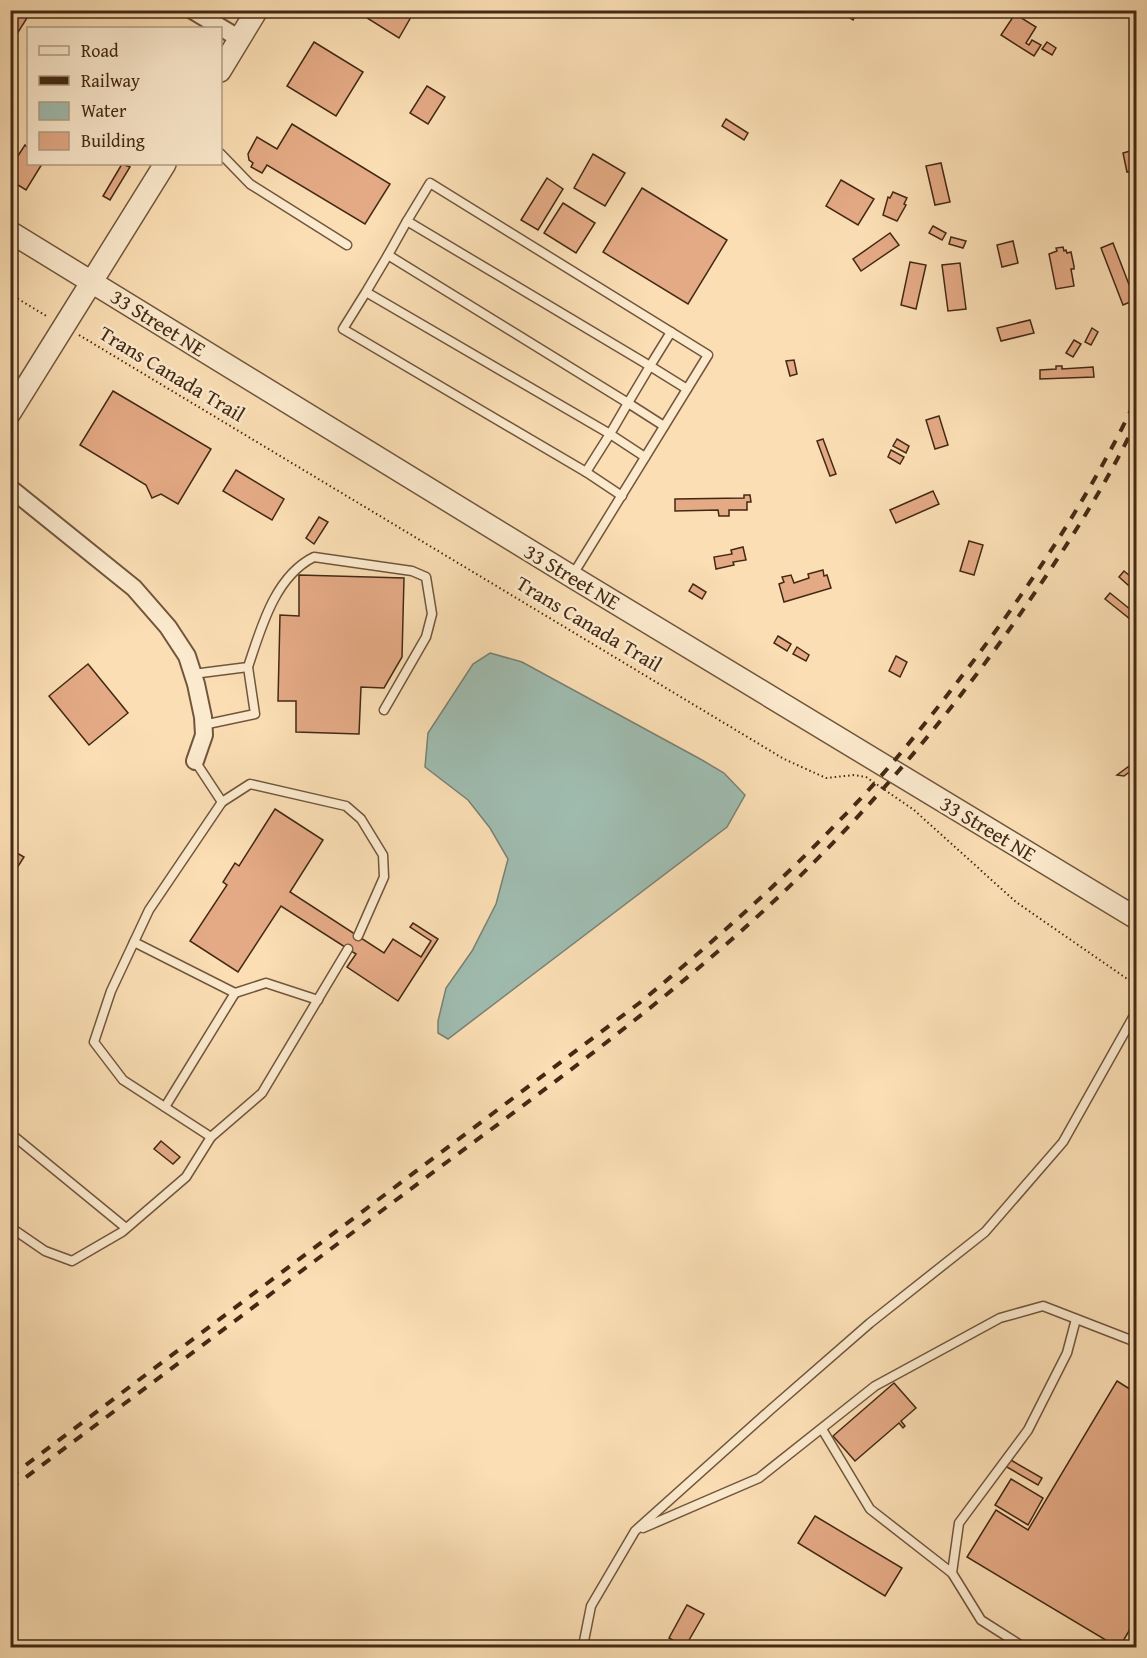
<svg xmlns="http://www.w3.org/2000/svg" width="1147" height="1658" viewBox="0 0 1147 1658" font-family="'Gentium Book Plus',serif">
	<rect width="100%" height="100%" fill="#fbdeb4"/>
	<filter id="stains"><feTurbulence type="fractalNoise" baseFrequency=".00333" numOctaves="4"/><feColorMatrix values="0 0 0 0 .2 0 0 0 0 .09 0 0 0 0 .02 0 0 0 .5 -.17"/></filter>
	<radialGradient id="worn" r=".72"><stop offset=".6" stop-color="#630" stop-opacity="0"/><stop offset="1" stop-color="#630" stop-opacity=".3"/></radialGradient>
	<path fill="#9fbcb0" stroke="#7a8172" stroke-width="1.5" d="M490,653L522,662L702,760L724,773L745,795L727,827L448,1039L438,1033V1021L446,988L472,951L496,904L508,859L490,828L468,800L425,767L428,733L473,664Z"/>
	<g fill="#e4aa85" stroke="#432914" stroke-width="1.5">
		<path d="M10,10H32L10,45Z"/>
		<path d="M371,10H415L399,38L367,18Z"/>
		<path d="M838,10H859L853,20Z"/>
		<path d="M1015,14L1036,27L1026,43L1029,45L1032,40L1041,45L1034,56L1001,35Z"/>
		<path d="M314,42L363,72L336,116L287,86Z"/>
		<path d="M1047,42L1056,48L1052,55L1042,49Z"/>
		<path d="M427,86L445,97L428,124L410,113Z"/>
		<path d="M726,119L748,133L744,140L722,126Z"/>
		<path d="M292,124L390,184L365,224L267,165L262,173L251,167L253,163L249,160L248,154L257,137L277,149Z"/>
		<path d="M25,145L28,148V164H42L26,190L10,180V168Z"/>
		<path d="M1134,150L1136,154V170L1127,172L1123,153Z"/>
		<path d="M593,154L625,173L605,206L574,188Z"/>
		<path d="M941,163L950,202L935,205L926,166Z"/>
		<path d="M122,164L130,167L110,200L103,196Z"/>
		<path d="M547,178L563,189L538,230L521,220Z"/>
		<path d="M841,180L874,199L858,225L826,206Z"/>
		<path d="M642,188L727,240L688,304L603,252Z"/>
		<path d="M893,192L907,198L904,204L906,205L897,221L883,215L888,197L890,198Z"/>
		<path d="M563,203L595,223L576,253L544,233Z"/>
		<path d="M933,226L946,233L942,240L929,233Z"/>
		<path d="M890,233L899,245L861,271L853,259Z"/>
		<path d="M951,237L966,241L963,248L949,244Z"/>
		<path d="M1013,241L1018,263L1002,267L997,245Z"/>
		<path d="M1113,243L1135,300L1123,305L1101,248Z"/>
		<path d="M1063,247L1064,251L1066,250L1067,253L1071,252L1074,266V269H1071L1074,286L1056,289L1049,254L1057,251L1056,248Z"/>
		<path d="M910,262L926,265L916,309L901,305Z"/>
		<path d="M960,263L966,309L948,311L942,265Z"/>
		<path d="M1030,320L1034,333L1001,341L997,328Z"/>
		<path d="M1092,328L1098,332L1091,345L1085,342Z"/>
		<path d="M1074,340L1081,344L1073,357L1066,353Z"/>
		<path d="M794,360L797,374L790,376L786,361Z"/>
		<path d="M1056,366H1062V369L1093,367L1094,377L1040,379V370L1056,369Z"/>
		<path d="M113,391L211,449L178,504L161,494L152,498L146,485L80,445Z"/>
		<path d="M939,416L948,445L935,449L926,420Z"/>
		<path d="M823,439L836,474L830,476L817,441Z"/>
		<path d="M897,439L909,446L906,453L893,446Z"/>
		<path d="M891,450L904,457L900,464L888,457Z"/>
		<path d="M236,470L284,499L272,520L223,491Z"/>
		<path d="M933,491L939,504L896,523L890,510Z"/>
		<path d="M744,495H750L751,502H747V510H729V516H719L718,510L675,511V499L744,498Z"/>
		<path d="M319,517L328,522L314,544L306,538Z"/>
		<path d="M969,541L983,545L974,575L960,571Z"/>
		<path d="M743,547L746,560L733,562L734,565L716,569L714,557L732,554L731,550Z"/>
		<path d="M823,570L824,576L827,575L831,588L784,602L779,584L784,582L782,577L791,575L794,583L809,578L808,574Z"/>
		<path d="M1124,571L1136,581V592L1119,577Z"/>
		<path d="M299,575L404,578L402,657L384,688L361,687L359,734L296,732V701H278L280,615L299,616Z"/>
		<path d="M693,584L706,592L702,599L689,591Z"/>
		<path d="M1110,593L1136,614L1135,623L1105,599Z"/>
		<path d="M778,636L791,644L787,651L774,643Z"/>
		<path d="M797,647L809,655L806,661L793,654Z"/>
		<path d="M896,656L907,662L900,677L889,671Z"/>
		<path d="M88,664L128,713L89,745L49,696Z"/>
		<path d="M1136,761V767L1124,776L1117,775Z"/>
		<path d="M275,809L323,840L290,892L384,953L393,939L421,957L431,941L410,927L413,923L438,939L398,1001L347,967L356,954L281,906L238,972L190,941L227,885L223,882L235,863L239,866Z"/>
		<path d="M10,849L24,857L10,879Z"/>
		<path d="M161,1141L180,1157L173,1164L154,1149Z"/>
		<path d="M1117,1381L1136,1393V1619L1119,1648L967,1557L996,1510L1028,1530Z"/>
		<path d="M894,1383L916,1408L901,1421L905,1426L903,1428L899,1423L855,1461L833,1436Z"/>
		<path d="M1009,1459L1042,1478L1038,1485L1005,1466Z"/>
		<path d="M1011,1479L1043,1498L1028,1525L995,1505Z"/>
		<path d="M815,1516L902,1568L885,1596L798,1543Z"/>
		<path d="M687,1605L704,1614L685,1647L669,1638Z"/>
	</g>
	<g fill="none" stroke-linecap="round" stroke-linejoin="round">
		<g stroke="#71563c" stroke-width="11">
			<g id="service">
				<path d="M220,153L250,184L347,245"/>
				<path d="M388,255L407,221"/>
				<path d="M366,292L343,329L586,472L610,434L366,292L388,255L628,403L650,366L407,221L430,183L708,355L572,576"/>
				<path d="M671,332L650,366L687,389"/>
				<path d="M645,457L610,434L628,403L664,426"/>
				<path d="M586,472L622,496"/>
				<path d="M193,674L248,667C261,628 275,576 314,557L412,571L426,577L432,614L426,637L384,710"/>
				<path d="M203,725L255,714L248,667"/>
				<path d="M195,761L222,802L149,910L111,991L94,1042L123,1080L211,1137L262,1093L348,949"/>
				<path d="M222,802L250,784L346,806L361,819L383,855L384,877L358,936"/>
				<path d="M134,942L235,993L266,983L318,1000"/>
				<path d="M165,1107L235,993"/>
				<path d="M10,1133L126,1228"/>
				<path d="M10,1227L45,1251L72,1261L122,1232L186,1177L211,1137"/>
				<path d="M822,1429L870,1509L952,1573"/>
				<path d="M643,1528L759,1478L875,1386L1000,1318L1043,1306L1136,1342"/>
				<path d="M585,1648L584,1641L591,1606L635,1531L769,1411L870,1323L985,1232L1063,1142L1136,1012"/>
				<path d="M1025,1648L981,1620L952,1573L959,1523L1028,1430L1067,1353L1076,1319"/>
			</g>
		</g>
		<g stroke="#71563c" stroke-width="20">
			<g id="minor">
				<path d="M192,10L240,39"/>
				<path d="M10,488L134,588L168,627L187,656L196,684L203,717L204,735L195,761"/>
			</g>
		</g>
		<g stroke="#71563c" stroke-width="24">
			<g id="tertiary">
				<path d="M220,71L257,10"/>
				<path d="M10,232L571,576L1136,918"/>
				<path d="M10,413L165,164"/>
			</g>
		</g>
		<g stroke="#432914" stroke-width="2" stroke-dasharray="1.5 3" stroke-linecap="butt">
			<path d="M10,294L48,317"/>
			<path d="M79,335L784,759L826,778L854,775L866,777L914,810L1016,902L1136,985"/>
		</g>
		<use href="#service" stroke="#fceace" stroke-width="8"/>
		<use href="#minor" stroke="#fceace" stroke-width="16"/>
		<use href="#tertiary" stroke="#fceace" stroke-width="21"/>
		<g stroke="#432914" stroke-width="4" stroke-dasharray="10 10" stroke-linecap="butt">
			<path d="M10,1477L642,1001C710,944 777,886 839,821C885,775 926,723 965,672C1030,587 1090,496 1136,400"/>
			<path d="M10,1489C147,1387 284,1284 420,1182C525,1104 632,1027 731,940C849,837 953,715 1040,585C1075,533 1109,479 1136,422"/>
		</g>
	</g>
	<g text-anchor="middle" stroke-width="5" stroke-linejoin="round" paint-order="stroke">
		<g font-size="21" fill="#432914" stroke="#fceace">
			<text transform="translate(158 323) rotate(32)" y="7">33 Street NE</text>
			<text transform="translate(172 374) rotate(31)" y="7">Trans Canada Trail</text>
			<text transform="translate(572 577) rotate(31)" y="7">33 Street NE</text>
			<text transform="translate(589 624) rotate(31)" y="7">Trans Canada Trail</text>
			<text transform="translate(988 829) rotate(31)" y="7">33 Street NE</text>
		</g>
	</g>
	<rect width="1147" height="1658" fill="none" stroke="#fbdeb4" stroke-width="36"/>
	<rect x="12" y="12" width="1123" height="1634" fill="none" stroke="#432914" stroke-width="3"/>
	<rect x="18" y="18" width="1111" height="1622" fill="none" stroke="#432914" stroke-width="1.5"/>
	<rect x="27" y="27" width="195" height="138" fill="#fceace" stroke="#b29d84" stroke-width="1.5"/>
	<rect x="39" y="46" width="30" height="9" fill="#fceace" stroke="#b29d84" stroke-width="1.5"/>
	<text x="81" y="57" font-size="18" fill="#432914">Road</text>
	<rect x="39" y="76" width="30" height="9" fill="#432914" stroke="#b29d84" stroke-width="1.5"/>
	<text x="81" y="87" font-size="18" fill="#432914">Railway</text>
	<rect x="39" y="102" width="30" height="18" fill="#9fbcb0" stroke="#b29d84" stroke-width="1.5"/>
	<text x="81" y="117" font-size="18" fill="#432914">Water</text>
	<rect x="39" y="132" width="30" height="18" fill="#e4aa85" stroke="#b29d84" stroke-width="1.5"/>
	<text x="81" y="147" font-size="18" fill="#432914">Building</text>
	<rect width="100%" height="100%" filter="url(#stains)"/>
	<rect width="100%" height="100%" fill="url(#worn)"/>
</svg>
